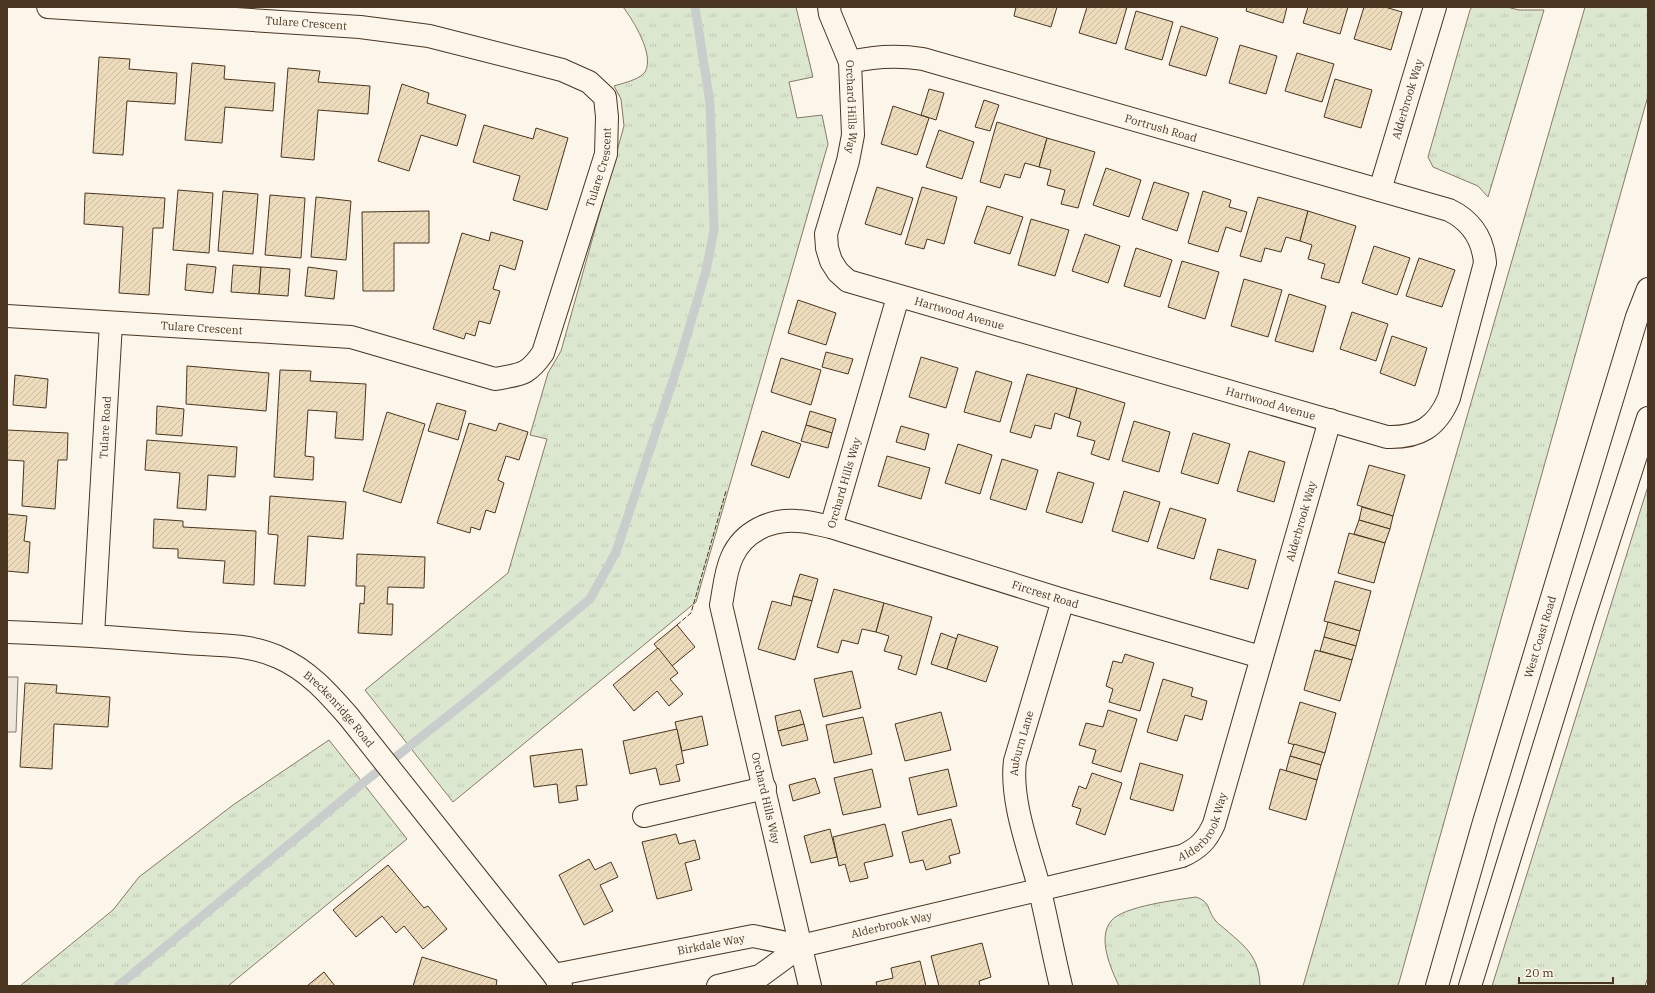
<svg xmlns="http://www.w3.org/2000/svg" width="1655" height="993" viewBox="0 0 1655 993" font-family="'IBM Plex Serif',serif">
	<defs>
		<pattern id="grass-tufts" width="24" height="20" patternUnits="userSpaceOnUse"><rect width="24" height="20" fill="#dce7d0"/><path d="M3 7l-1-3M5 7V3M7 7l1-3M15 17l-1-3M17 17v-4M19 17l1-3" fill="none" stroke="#bec7b2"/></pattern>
		<pattern id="building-hatch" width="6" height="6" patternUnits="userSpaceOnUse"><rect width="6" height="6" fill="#ecdcbc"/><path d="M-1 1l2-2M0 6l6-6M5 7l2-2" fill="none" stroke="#ccbda1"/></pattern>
	</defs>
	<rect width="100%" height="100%" fill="#fbf6e9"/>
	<g fill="url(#grass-tufts)" stroke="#887966">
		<path d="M623,7H796L813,77L789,82L797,118L822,115L828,144L696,602L453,802L365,690L508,573L547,439L530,435L548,373L561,351L624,126L621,99L614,86C623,83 639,80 645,72C655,55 633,20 623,7Z"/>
		<path d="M1472,7H1507L1519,10H1544L1488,197L1478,186L1433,167L1428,157L1470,10Z"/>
		<path d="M1585,7H1648V96L1398,986H1303Z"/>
		<path d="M1648,486V977L1645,986H1492Z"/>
		<path d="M329,740L407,839L228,986H20L113,910L139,877L233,805Z"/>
		<path d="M1196,897C1211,902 1207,910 1215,920C1218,924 1223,927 1226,930C1247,948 1259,957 1260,986H1119C1111,969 1097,938 1111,921C1123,906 1177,900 1196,897Z"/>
	</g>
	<path fill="#ede7d9" stroke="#887966" d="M7,677H18L16,732H7Z"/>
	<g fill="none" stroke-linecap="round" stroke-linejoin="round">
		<path stroke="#c9cecd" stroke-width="9" d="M118,986L358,787L473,696L590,599L616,552L679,362L706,271L714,230L710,103L695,7"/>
	</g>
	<g fill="url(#building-hatch)" stroke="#4a3520">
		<path d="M1016,7H1057L1051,27L1014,16Z"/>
		<path d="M1087,7H1127L1116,44L1079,33Z"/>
		<path d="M1247,7H1287L1283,23L1246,11Z"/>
		<path d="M1308,7H1348L1340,34L1303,23Z"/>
		<path d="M1364,7H1385L1402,12L1391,50L1354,39Z"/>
		<path d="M1136,11L1173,22L1162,60L1125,49Z"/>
		<path d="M1181,26L1218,38L1206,76L1169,65Z"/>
		<path d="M1240,45L1277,56L1266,94L1229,83Z"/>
		<path d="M1297,53L1334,64L1322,102L1285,91Z"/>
		<path d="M99,57L130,59L129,69L177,73L175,104L127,101L123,155L93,153Z"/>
		<path d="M192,63L225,66L224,79L275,83L273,111L225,107L222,143L185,140Z"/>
		<path d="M288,68L320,71L318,82L370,86L368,114L318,110L314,160L281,157Z"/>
		<path d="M1335,79L1372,90L1361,128L1324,117Z"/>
		<path d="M402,84L429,93L427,103L466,115L457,146L421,135L409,171L378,161Z"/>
		<path d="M929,89L944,93L936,120L921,115Z"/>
		<path d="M984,100L999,105L990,131L975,127Z"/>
		<path d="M893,106L929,118L917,155L881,144Z"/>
		<path d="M997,122L1047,138L1039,167L1025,163L1020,178L1005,174L1000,188L980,182Z"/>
		<path d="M484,125L533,139L536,128L568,138L547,210L513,200L520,176L473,162Z"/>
		<path d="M939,130L974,142L962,179L926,167Z"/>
		<path d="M1047,138L1095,152L1078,208L1061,204L1065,190L1047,185L1051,170L1039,167Z"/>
		<path d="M1106,168L1141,180L1129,217L1093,205Z"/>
		<path d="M1154,182L1189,193L1177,231L1142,219Z"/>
		<path d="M877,187L913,198L901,235L865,224Z"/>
		<path d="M922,187L957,197L944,244L927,239L924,249L905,244Z"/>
		<path d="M178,190L213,193L209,253L173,250Z"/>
		<path d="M223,191L258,194L253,254L218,251Z"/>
		<path d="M1203,191L1231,200L1229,207L1247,212L1241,232L1226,227L1218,252L1188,243Z"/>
		<path d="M85,193L165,198L163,228H153L149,295L119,293L123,227L84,224Z"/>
		<path d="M270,195L305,198L301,258L265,255Z"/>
		<path d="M316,197L351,201L346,260L311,257Z"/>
		<path d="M1258,197L1308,211L1300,241L1286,237L1281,252L1265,248L1261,262L1240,256Z"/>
		<path d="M987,206L1023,217L1010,254L974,243Z"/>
		<path d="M429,211V243H394V291H363L362,212Z"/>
		<path d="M1308,211L1356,226L1339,283L1321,278L1325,264L1308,259L1312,245L1300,241Z"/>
		<path d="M1031,219L1069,230L1055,276L1018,265Z"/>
		<path d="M491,232L523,241L515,270L500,265L493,289L500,291L490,324L479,321L475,336L466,333L464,339L433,329L462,233L489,241Z"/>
		<path d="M1085,234L1120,246L1108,283L1072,271Z"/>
		<path d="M1374,246L1410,258L1397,295L1362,283Z"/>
		<path d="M1136,248L1172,260L1160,297L1124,286Z"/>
		<path d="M1419,258L1455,270L1442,307L1406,296Z"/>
		<path d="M1182,261L1219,272L1205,319L1168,307Z"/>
		<path d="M187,264L216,267L213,293L185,290Z"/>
		<path d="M233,265L261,267L259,294L231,292Z"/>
		<path d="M261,267L290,269L288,296L259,294Z"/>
		<path d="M308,267L337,271L334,299L305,296Z"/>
		<path d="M1244,279L1282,290L1268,337L1231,326Z"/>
		<path d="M1289,294L1326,306L1313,352L1275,341Z"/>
		<path d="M798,300L836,313L826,345L788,333Z"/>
		<path d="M1352,312L1388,324L1376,361L1340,349Z"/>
		<path d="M1392,336L1427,348L1415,386L1380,373Z"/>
		<path d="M826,352L853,359L848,374L822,367Z"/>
		<path d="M921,357L958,368L946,408L909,397Z"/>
		<path d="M781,358L821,370L811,405L771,392Z"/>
		<path d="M187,366L269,373L266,411L186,404Z"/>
		<path d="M280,370L311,371L310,381L366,384L363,440L335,438L337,412L308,410L305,456L314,457L313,480L274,477Z"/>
		<path d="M976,371L1012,382L1000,422L964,412Z"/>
		<path d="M1027,374L1077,388L1069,418L1055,413L1051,429L1035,425L1031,438L1010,432Z"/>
		<path d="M15,375L48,379L46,408L13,405Z"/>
		<path d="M1077,388L1125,403L1109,460L1091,454L1095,441L1077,436L1081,422L1069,418Z"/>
		<path d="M437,403L466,411L458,440L428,431Z"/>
		<path d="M157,406L184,409L182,436L156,434Z"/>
		<path d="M810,411L836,419L832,433L806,425Z"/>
		<path d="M387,412L425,424L401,503L363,491Z"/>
		<path d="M1134,421L1170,432L1159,472L1122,461Z"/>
		<path d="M469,423L496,431L499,423L528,432L519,460L506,456L498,480L504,483L495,513L486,510L480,530L471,527L470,533L437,523Z"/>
		<path d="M806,425L832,433L828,448L801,441Z"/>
		<path d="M901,426L929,434L925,450L896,442Z"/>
		<path d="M7,430L68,433L67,460H58L55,509L22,506L24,461L7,460Z"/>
		<path d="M762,431L801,444L789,478L751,465Z"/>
		<path d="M1193,433L1230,444L1218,484L1181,473Z"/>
		<path d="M147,440L237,447L235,477L208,475L206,510L177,508L180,473L145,470Z"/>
		<path d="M958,444L992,455L980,494L945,483Z"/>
		<path d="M1249,451L1285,462L1274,502L1237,491Z"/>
		<path d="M887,456L930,468L921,499L878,486Z"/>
		<path d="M1002,459L1038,470L1026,510L990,499Z"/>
		<path d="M1369,465L1405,475L1393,516L1357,505Z"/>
		<path d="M1058,472L1094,483L1082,523L1046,512Z"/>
		<path d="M1124,491L1160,502L1148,542L1112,531Z"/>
		<path d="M270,496L346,502L343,539L308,536L305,586L274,584L278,535L268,534Z"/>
		<path d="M1362,507L1393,516L1390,529L1359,520Z"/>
		<path d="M1170,508L1206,519L1194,559L1157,548Z"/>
		<path d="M7,514L27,516L24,541L30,542L28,573L7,571Z"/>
		<path d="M154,519L183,521V527L256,531L254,585L223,583L225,561L178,558V549L153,548Z"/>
		<path d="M1359,520L1390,529L1385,543L1354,534Z"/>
		<path d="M1349,533L1385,543L1374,583L1338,573Z"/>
		<path d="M1218,549L1256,560L1248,589L1210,579Z"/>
		<path d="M357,554L425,557L424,588L388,587L387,604H393L392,635L358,633L360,603L364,604L365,586H356Z"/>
		<path d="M800,574L818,579L812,601L793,596Z"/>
		<path d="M1335,581L1371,591L1360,631L1324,621Z"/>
		<path d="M834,589L884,603L876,632L862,629L858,644L842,640L838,653L817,647Z"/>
		<path d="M793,596L812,601L795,660L758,649L772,601L791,606Z"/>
		<path d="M884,603L932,617L916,675L898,669L902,656L884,651L889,636L876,632Z"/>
		<path d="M1328,622L1360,631L1356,646L1324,637Z"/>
		<path d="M677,625L695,647L672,666L654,644Z"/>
		<path d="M941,633L957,639L947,669L931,664Z"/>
		<path d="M958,634L998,647L986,682L947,669Z"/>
		<path d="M1324,637L1356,646L1352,660L1320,651Z"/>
		<path d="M658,648L678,673L670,679L683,694L669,706L657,691L634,711L613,685Z"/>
		<path d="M1315,650L1352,660L1340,701L1304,690Z"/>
		<path d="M1125,654L1154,663L1140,711L1109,702L1113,689L1106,686L1113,661L1122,663Z"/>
		<path d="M852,671L861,708L823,717L814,679Z"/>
		<path d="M1163,679L1193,688L1191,696L1207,701L1202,720L1185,715L1177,741L1147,732Z"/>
		<path d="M25,683L57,685L56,693L110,697L108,727L54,724L52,769L20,767Z"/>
		<path d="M1300,702L1336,713L1325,753L1288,743Z"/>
		<path d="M800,710L804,724L778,731L775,716Z"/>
		<path d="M1108,710L1137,719L1121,772L1092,763L1096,750L1079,745L1086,723L1103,727Z"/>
		<path d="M941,712L951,750L905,761L895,724Z"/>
		<path d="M702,716L708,745L682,751L675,722Z"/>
		<path d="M863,717L872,754L834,763L826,725Z"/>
		<path d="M804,724L808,740L782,746L778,731Z"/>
		<path d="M677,729L684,763L676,765L680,781L660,785L656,768L630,774L623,741Z"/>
		<path d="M1294,744L1325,753L1321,765L1290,756Z"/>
		<path d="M582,749L587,785L576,786L578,800L559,803L557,784L534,787L530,756Z"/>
		<path d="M1290,756L1321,765L1317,780L1286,771Z"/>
		<path d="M1140,763L1183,775L1173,811L1130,799Z"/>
		<path d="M872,769L881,807L843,815L834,778Z"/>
		<path d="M948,769L957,806L918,815L909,778Z"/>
		<path d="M1280,769L1317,780L1306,820L1269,809Z"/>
		<path d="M1092,773L1122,783L1105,835L1076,824L1081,809L1072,806L1079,786L1086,789Z"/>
		<path d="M815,778L820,793L793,801L789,785Z"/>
		<path d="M951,819L960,853L949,856L951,863L926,870L923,860L910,863L902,832Z"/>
		<path d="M885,824L893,856L864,863L868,878L850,882L845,864L839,866L833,837Z"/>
		<path d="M830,829L837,857L811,863L804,836Z"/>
		<path d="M676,834L679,844L695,840L700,859L685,863L692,890L657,899L642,842Z"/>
		<path d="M589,859L595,870L611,862L618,877L600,885L613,911L584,925L559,875Z"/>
		<path d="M388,865L424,908L428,906L447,929L423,949L404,926L396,933L382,916L356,937L333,910Z"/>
		<path d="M982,943L991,977L979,981L980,986H939L931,956Z"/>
		<path d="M422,957L497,980L496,986H413Z"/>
		<path d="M920,961L926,986H877L876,982L893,978L891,968Z"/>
		<path d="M324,972L335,986H307Z"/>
	</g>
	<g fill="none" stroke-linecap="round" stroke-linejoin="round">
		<g stroke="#4a3520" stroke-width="24">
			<g id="street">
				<path id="s1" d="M829,7L830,14L850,62L853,135L848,161L826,234L827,248L831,261L838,272L848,281L1387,437C1419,438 1437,427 1449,398L1485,263C1483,239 1472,221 1449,210L923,59C898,55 875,56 850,62"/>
				<path id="s2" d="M1380,190L1435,7"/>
				<path id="s3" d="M7,316L351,337L495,379C521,374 527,376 543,353L606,154L607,117L605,97L589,82L562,70L429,36L360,27L48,7"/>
				<path id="s4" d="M831,527L898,297"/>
				<path id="s5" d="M7,632C67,634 126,638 186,643C216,645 250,644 278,657C308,670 328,693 349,717L554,975L561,986"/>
				<path id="s6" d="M93,635L111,323"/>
				<path d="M644,816L765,788"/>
				<path id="s7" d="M554,975L753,936L801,946"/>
				<path id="s8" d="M718,986L760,976L801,946L1182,856C1198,849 1207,840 1214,824L1330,420"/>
				<path id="s9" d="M810,986L721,605C724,590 725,572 732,557C743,532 770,519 797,521C808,521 820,525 831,527L1063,600L1261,657"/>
				<path id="s10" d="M1061,986C1053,953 1047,920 1039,887C1029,849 1010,800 1015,761L1063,600"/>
			</g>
		</g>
		<g stroke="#4a3520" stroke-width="24">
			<g id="primary">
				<path id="s11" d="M1437,986L1484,822L1637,317L1648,289"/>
				<path d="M1470,986L1584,617L1648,418"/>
			</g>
		</g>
		<use href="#street" stroke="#fbf6e9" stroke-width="22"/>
		<use href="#primary" stroke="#fbf6e9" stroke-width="22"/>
		<path stroke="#4a3520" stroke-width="1" stroke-dasharray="5 2" stroke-linecap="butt" d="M677,625L691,613L726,491"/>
	</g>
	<g text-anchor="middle" stroke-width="3" stroke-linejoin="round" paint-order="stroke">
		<g font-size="11" fill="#4a3520" stroke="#fbf6e9">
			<text transform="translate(306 23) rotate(4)" y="4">Tulare Crescent</text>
			<text dy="4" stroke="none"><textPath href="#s2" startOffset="95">Alderbrook Way</textPath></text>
			<text dy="4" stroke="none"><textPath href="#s1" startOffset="104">Orchard Hills Way</textPath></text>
			<text transform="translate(1161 128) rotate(16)" y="4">Portrush Road</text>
			<text dy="4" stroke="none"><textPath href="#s3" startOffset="746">Tulare Crescent</textPath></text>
			<text dy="4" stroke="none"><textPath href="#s1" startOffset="405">Hartwood Avenue</textPath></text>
			<text dy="4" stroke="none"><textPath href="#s3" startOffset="195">Tulare Crescent</textPath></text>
			<text dy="4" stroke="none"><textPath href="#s1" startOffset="729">Hartwood Avenue</textPath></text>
			<text dy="4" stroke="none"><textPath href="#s6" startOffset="208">Tulare Road</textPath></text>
			<text dy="4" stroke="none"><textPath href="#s4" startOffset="46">Orchard Hills Way</textPath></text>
			<text dy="4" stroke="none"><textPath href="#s8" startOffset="847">Alderbrook Way</textPath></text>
			<text dy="4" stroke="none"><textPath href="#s9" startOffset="779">Fircrest Road</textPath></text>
			<text dy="4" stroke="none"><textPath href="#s11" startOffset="364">West Coast Road</textPath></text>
			<text dy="4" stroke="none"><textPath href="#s5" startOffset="354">Breckenridge Road</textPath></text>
			<text dy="4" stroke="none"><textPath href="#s10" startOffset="249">Auburn Lane</textPath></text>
			<text transform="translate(766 798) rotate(77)" y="4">Orchard Hills Way</text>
			<text dy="4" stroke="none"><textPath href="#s8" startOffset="523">Alderbrook Way</textPath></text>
			<text dy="4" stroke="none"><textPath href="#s8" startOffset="187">Alderbrook Way</textPath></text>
			<text dy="4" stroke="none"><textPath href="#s7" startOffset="160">Birkdale Way</textPath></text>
		</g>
	</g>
	<rect width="1655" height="993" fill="none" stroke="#4a3520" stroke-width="16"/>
	<path d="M1519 977v6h94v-6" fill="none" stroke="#4a3520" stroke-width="2"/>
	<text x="1525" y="977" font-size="12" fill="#4a3520" stroke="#fbf6e9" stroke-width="3" paint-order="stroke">20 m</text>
</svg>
